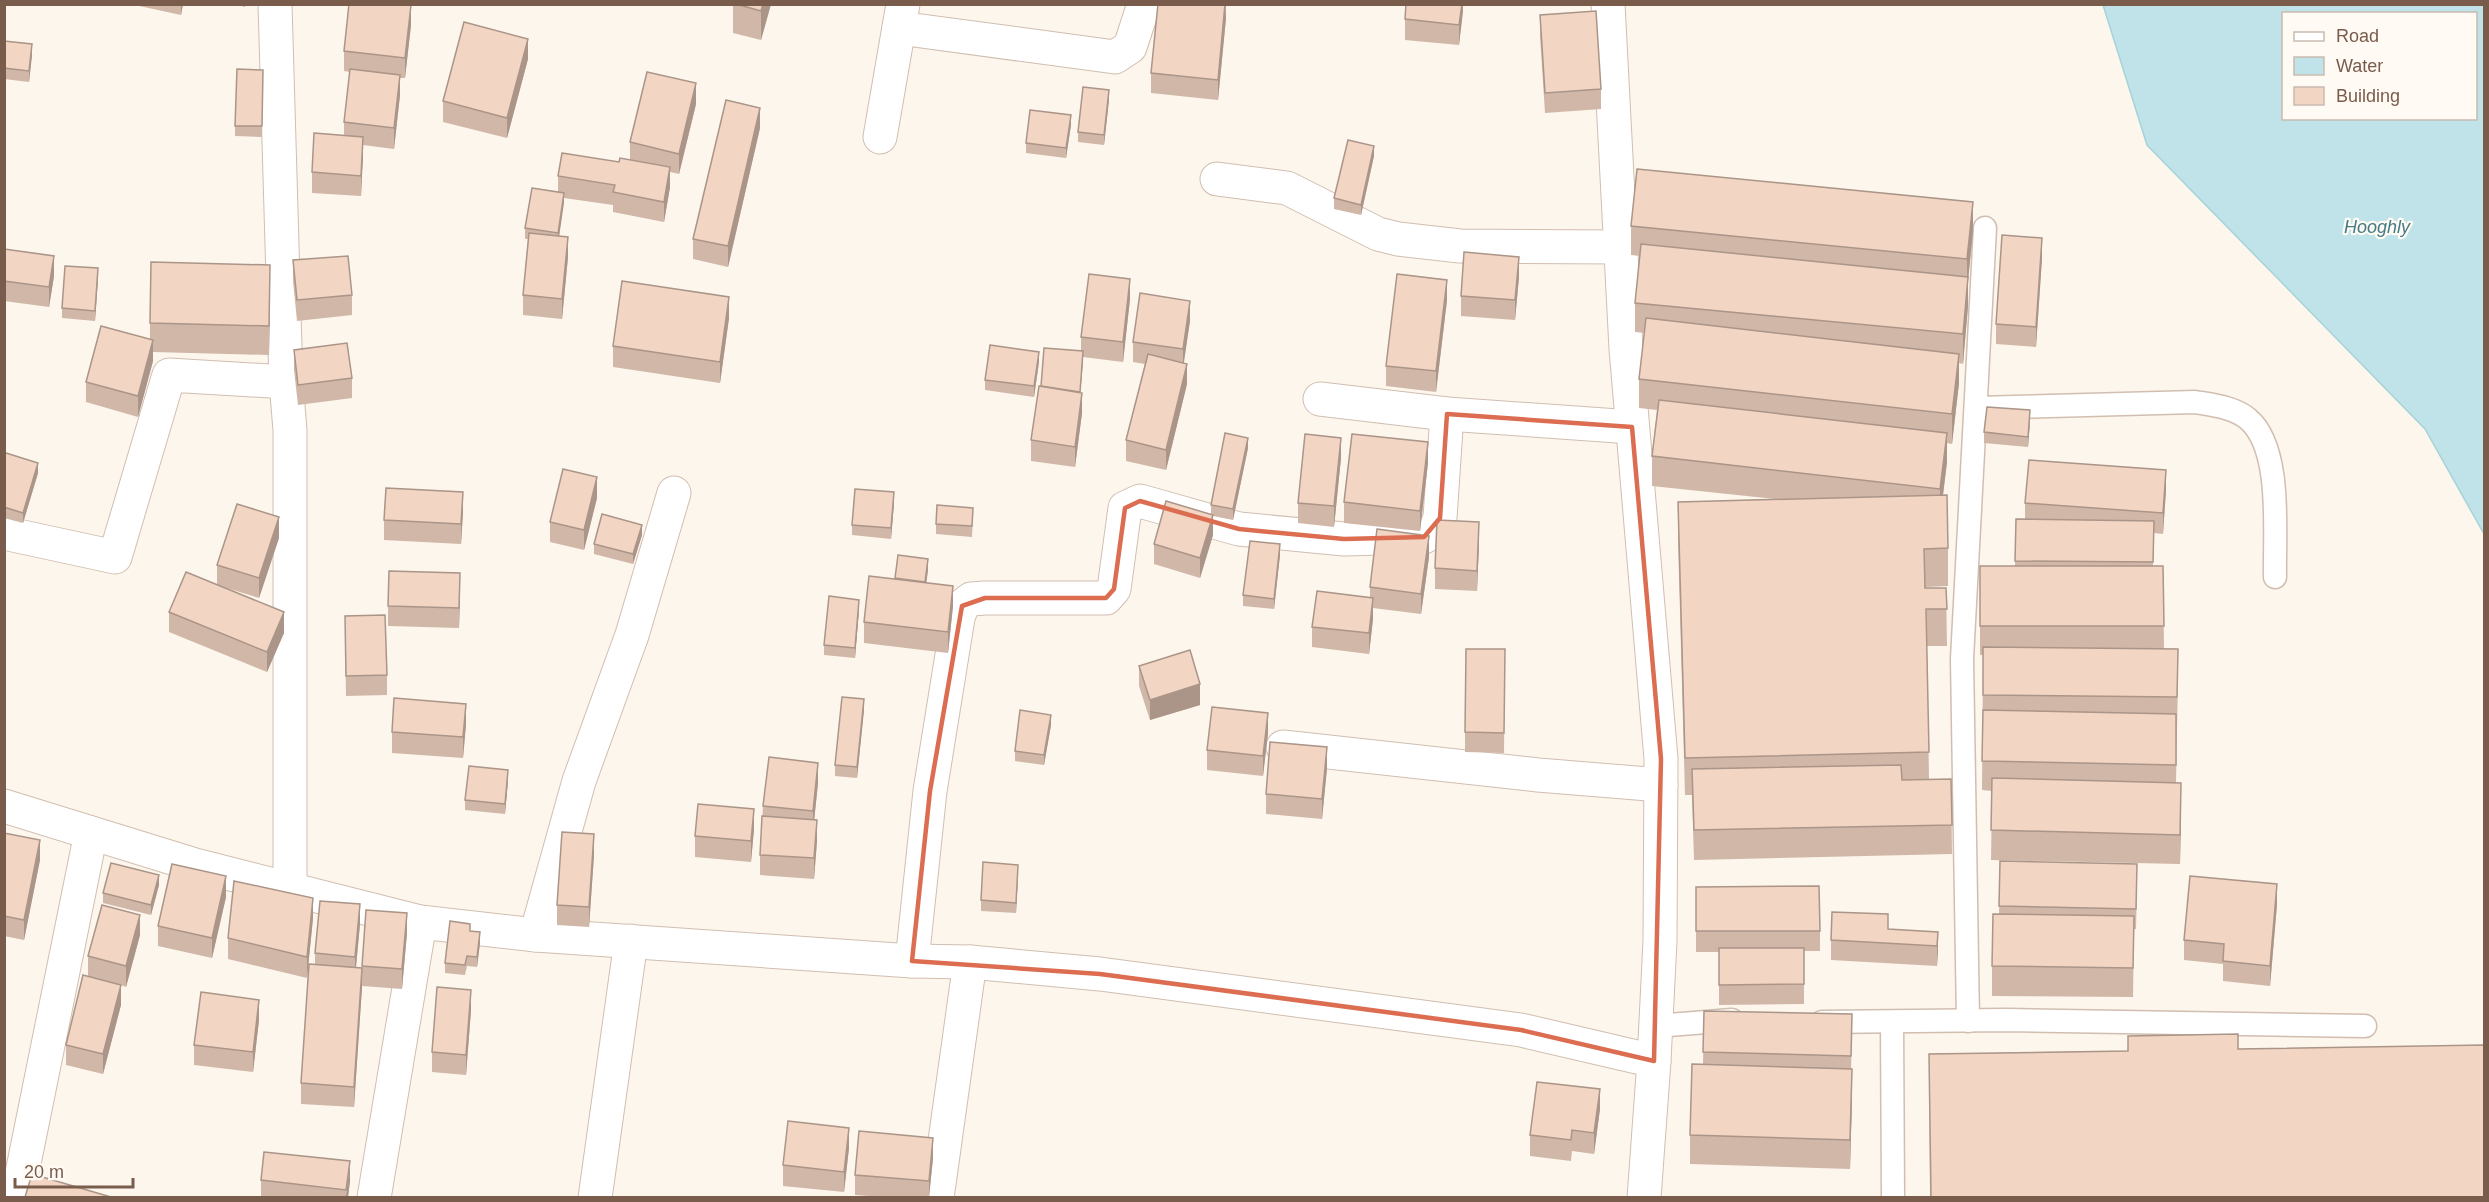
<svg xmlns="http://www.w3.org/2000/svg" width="2489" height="1202" viewBox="0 0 2489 1202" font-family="Helvetica,sans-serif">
	<rect width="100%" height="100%" fill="#fdf6ec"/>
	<path fill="#bfe3e8" stroke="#a5d3da" stroke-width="1.5" fill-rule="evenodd" d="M2103,5H2484V534L2425,429L2147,145ZM2284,14H2476V118H2284Z"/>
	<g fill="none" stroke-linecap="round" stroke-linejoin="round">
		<g stroke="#d1beb0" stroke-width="25">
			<g id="lane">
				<path d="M1976,408L2195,402C2212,405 2234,407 2248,419C2283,448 2274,535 2275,577"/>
				<path d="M1968,1021L1962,659L1985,228"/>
				<path d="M1822,1022L2006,1020L2365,1026"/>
				<path d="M1892,1022L1893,1198"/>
				<path d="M1656,1026L1732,1020"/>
			</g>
		</g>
		<g stroke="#d1beb0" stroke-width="35">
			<g id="street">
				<path d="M275,4L286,382L290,430V888"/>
				<path d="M1608,4L1626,349L1661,759L1660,941L1654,1061"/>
				<path d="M899,28L1115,57L1130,47L1144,4"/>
				<path d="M880,137L903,4"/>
				<path d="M1217,179L1287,188L1378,234L1398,239L1460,246L1621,247"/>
				<path d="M1320,399L1447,414L1632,427"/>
				<path d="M4,533L115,557L169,375L286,382"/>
				<path d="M1283,747L1538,775L1661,785"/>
				<path d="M4,806L195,865L420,922L536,935L912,961L970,962L1100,974L1521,1030L1654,1061L1644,1198"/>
				<path d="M536,935L579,781L632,635L674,493"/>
				<path d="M912,961L930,791L958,618L962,606L971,599L985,598H1106L1114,589L1125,508L1140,501L1239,529L1344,539L1424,537L1435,530L1440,518L1447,414"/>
				<path d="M17,1198L91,833"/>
				<path d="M374,1198L420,922"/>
				<path d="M595,1198L631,941"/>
				<path d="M937,1198L970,962"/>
			</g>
		</g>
		<use href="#lane" stroke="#fff" stroke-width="22"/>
		<use href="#street" stroke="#fff" stroke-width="33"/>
	</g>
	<g fill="#d1b7a8">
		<path d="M130,4H183L181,15Z"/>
		<path d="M233,4H246L245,7Z"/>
		<path d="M733,4H771L761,40L733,33Z"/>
		<path d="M1226,4V18L1218,100L1151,93V73Z"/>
		<path d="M1463,4L1459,45L1405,40V19Z"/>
		<path d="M1540,15L1601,89V109L1545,113L1540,36Z"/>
		<path d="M411,25L405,78H400V95L394,149L363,145L361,196L312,193V172L344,136V122L350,72L344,71V51Z"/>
		<path d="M4,41L32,55L29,82L4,79Z"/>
		<path d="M528,59L507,138L443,122V101Z"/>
		<path d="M263,70L262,137L235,136V126Z"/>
		<path d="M1109,100L1104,145L1078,142V132Z"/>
		<path d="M696,104L679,174L670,172V187L664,222L613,212V205L564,198L559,236L568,257L562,319L523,315V295L528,239H525V228L558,192V176L630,159V142Z"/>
		<path d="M1071,125L1066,158L1026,153V143Z"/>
		<path d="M760,128L728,267L693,259V239Z"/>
		<path d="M1374,156L1361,215L1334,209V198Z"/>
		<path d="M1631,226L1973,231L1968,281V306L1963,364L1959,363V383L1952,444L1947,443V462L1943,496L1948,548V586L1925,587V588H1946L1947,646H1927L1929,779H1951L1952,854L1694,860L1692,795H1685L1678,539V502L1775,499L1652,486V456L1657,410L1639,408V379L1645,333L1635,332V303L1640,256L1631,255Z"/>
		<path d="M4,249L54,276L49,307L4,301Z"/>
		<path d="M2042,258L2036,347L1996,344V324Z"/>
		<path d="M293,260L352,295V315L297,321L293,281Z"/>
		<path d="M1519,277L1515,320L1461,316V296Z"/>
		<path d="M98,278L95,321L62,318V308Z"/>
		<path d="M270,294L269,355L153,352V361L138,417L86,402V382L150,340V323Z"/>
		<path d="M1130,299L1123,362L1083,357L1080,393L1082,413L1075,467L1031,461V440L1041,386L1081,351V337Z"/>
		<path d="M1447,300L1436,392L1386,386V366Z"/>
		<path d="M729,318L720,383L613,367V346Z"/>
		<path d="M1190,321L1183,363L1187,384L1166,470L1126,461V440L1145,364L1133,362V342Z"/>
		<path d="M294,350L352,378V398L298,405L294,370Z"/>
		<path d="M1039,362L1034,397L985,390V380Z"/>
		<path d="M2030,421L2028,447L1984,443V432Z"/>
		<path d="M1248,448L1233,520L1213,516V535L1200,578L1154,564V544L1211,515V505Z"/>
		<path d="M4,457L38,473L23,523L4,518Z"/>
		<path d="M1341,458L1334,527L1298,523V503Z"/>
		<path d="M1428,463L1420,531L1344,523V502Z"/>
		<path d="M2166,490L2163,534L2154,533L2153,566H2163L2164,649L2178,678L2176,783L2181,812L2180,864L1991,860L1992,791L1982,790L1983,655H1980V566H2015L2016,519H2025V503Z"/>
		<path d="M597,498L584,550L550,542V522Z"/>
		<path d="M894,503L891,539L852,535V525Z"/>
		<path d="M463,512L461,544L384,540V520Z"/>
		<path d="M973,518L972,537L936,534V524Z"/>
		<path d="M642,535L633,564L594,554V544Z"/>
		<path d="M279,538L259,598L220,586L284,633L267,672L169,632V612L217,585V565Z"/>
		<path d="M1479,542L1477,591L1435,589V568Z"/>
		<path d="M898,555L928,570L926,583L953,606L948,653L864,643V622L895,579Z"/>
		<path d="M1280,555L1274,609L1243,606V595Z"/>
		<path d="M1429,557L1421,614L1373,608V619L1369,654L1312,647V627L1370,598V587Z"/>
		<path d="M460,593L459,628L388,626V606Z"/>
		<path d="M859,610L855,658L824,655V645Z"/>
		<path d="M345,636L387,675V695L346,696Z"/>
		<path d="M1505,649L1504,753L1465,752V732Z"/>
		<path d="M1139,666L1200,705L1150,720L1139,686Z"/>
		<path d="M864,710L857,778L835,776V765Z"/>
		<path d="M466,724L463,758L392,753V732Z"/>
		<path d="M1051,725L1044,765L1015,761V751Z"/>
		<path d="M1268,733L1263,776L1207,770V750Z"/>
		<path d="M1327,768L1322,819L1266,814V794Z"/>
		<path d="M508,781L505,814L465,810V800Z"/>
		<path d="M818,783L814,820L817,841L814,879L760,875V855L763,806Z"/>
		<path d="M754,829L751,862L695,857V836Z"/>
		<path d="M4,833L40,860L24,940L4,936Z"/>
		<path d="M594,855L589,927L557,925V905Z"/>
		<path d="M2000,861L2137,885L2136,929H2134L2133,997L1992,996V966L1999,914Z"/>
		<path d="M1018,875L1016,913L981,911V900Z"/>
		<path d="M159,885L151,915L103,903V893Z"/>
		<path d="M1696,887L1820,931V951H1804V1004L1719,1005V952H1696Z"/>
		<path d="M226,897L212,958L158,946V926Z"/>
		<path d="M2277,904L2270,986L2223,981V964L2184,960V940Z"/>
		<path d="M366,910L407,933L402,989L362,986L354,1107L301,1104V1083L315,964V953L360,924L356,967L362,968Z"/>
		<path d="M313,918L307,978L228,959V938Z"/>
		<path d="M1888,929L1938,932L1937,966L1831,960V940Z"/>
		<path d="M470,931L480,943L477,967L467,966L465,975L445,973V963Z"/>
		<path d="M140,935L126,987L121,985V1005L103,1074L66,1065V1045L88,976V956Z"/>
		<path d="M471,1010L466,1075L432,1072V1052Z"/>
		<path d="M1704,1011L1852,1034L1851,1069L1852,1098L1850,1169L1690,1164V1135L1703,1064Z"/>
		<path d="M259,1020L253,1072L194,1065V1045Z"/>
		<path d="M2238,1049L2484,1197H1930L1929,1054Z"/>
		<path d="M1600,1109L1594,1154L1572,1151L1571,1161L1530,1156V1135Z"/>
		<path d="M849,1148L844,1192L783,1186V1165Z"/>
		<path d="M933,1158L929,1197H882L855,1195V1175Z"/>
		<path d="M261,1180L350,1181L348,1197H261Z"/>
	</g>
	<g fill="#aa9588">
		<path d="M181,4H183L181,15Z"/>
		<path d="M763,4H771L761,40V11Z"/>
		<path d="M1225,4L1226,18L1218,100V80Z"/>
		<path d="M1462,4H1463V12L1459,45V25Z"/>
		<path d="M411,5V25L405,78V58Z"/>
		<path d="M528,39V59L507,138V118Z"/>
		<path d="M32,44V55L29,82V71Z"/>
		<path d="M400,75V95L394,149V128Z"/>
		<path d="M696,83V104L679,174V154Z"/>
		<path d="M1109,90V100L1104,145V135Z"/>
		<path d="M760,108V128L728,267V246Z"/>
		<path d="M1071,115V125L1066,158V148Z"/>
		<path d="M363,137V157L361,196V176Z"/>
		<path d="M1374,146V156L1361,215V205Z"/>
		<path d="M670,167V187L664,222V202Z"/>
		<path d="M564,193V203L558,244V233Z"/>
		<path d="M1973,202V231L1968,281V306L1963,364V334L1967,283V259Z"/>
		<path d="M568,237V257L562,319V299Z"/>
		<path d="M2042,238V258L2036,347V327Z"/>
		<path d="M54,256V276L49,307V287Z"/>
		<path d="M1519,257V277L1515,320V300Z"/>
		<path d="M270,265V294L269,355V326Z"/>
		<path d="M98,268V278L95,321V311Z"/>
		<path d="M1130,279V299L1123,362V342Z"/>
		<path d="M1447,280V300L1436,392V371Z"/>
		<path d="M729,297V318L720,383V362Z"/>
		<path d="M1190,301V321L1183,369V349Z"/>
		<path d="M153,340V361L138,417V396Z"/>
		<path d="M1083,351V362L1079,407V397Z"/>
		<path d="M1039,352V362L1034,397V386Z"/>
		<path d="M1959,354V383L1952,444V414Z"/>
		<path d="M1187,364V384L1166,470V450Z"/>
		<path d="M1082,393V413L1075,467V447Z"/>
		<path d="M2030,410V421L2028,447V437Z"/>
		<path d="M1947,433V462L1940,518V489Z"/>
		<path d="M1248,438V448L1233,520V509Z"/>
		<path d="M1341,438V458L1334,527V506Z"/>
		<path d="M1428,442V463L1420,531V511Z"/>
		<path d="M38,463V473L23,523V513Z"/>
		<path d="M2166,470V490L2163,534V513Z"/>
		<path d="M597,477V498L584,550V530Z"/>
		<path d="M463,492V512L461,544V524Z"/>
		<path d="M894,492V503L891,539V528Z"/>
		<path d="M1213,515V535L1200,578V558Z"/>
		<path d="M279,517V538L259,598V578Z"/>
		<path d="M1479,522V542L1477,591V571Z"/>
		<path d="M642,525V535L633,564V554Z"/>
		<path d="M1429,536V557L1421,614V594Z"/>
		<path d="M1280,544V555L1274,609V599Z"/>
		<path d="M928,559V570L925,593V582Z"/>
		<path d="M460,573V593L459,628V608Z"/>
		<path d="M953,586V606L948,653V632Z"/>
		<path d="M1373,598V619L1369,654V633Z"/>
		<path d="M859,600V610L855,658V648Z"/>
		<path d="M284,612V633L267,672V652Z"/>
		<path d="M1200,684V705L1150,720V700Z"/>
		<path d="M864,699V710L857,778V767Z"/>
		<path d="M466,704V724L463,758V737Z"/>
		<path d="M1268,713V733L1263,776V756Z"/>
		<path d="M1051,715V725L1044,765V755Z"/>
		<path d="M1327,747V768L1322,819V799Z"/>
		<path d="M818,763V783L813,832V811Z"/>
		<path d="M508,770V781L505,814V804Z"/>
		<path d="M2181,783V812L2180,864V835Z"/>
		<path d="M754,809V829L751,862V841Z"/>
		<path d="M817,820V841L814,879V858Z"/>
		<path d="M594,834V855L589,927V907Z"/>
		<path d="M40,840V860L24,940V920Z"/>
		<path d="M1018,865V875L1016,913V903Z"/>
		<path d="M159,875V885L151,915V905Z"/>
		<path d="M226,876V897L212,958V938Z"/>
		<path d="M2277,884V904L2270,986V966Z"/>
		<path d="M313,898V918L307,978V957Z"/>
		<path d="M360,904V924L355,977V957Z"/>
		<path d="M407,913V933L402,989V969Z"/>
		<path d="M140,915V935L126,987V966Z"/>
		<path d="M480,932V943L477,967V957Z"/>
		<path d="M1938,932V952L1937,966V946Z"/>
		<path d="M362,968V988L354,1107V1087Z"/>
		<path d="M121,985V1005L103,1074V1054Z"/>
		<path d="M471,990V1010L466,1075V1055Z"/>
		<path d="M259,1000V1020L253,1072V1052Z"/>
		<path d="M1852,1069V1098L1850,1169V1140Z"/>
		<path d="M1600,1089V1109L1594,1154V1133Z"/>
		<path d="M849,1128V1148L844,1192V1172Z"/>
		<path d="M933,1138V1158L929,1197V1181Z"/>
		<path d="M350,1161V1181L348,1197H346Z"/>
	</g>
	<g fill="#f3d5c3" stroke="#aa9588" stroke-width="1.5">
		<path d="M349,4L411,5L405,58L344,51Z"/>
		<path d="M736,4H763L761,11Z"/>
		<path d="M1158,4H1225L1218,80L1151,73Z"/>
		<path d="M1406,4H1462L1459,25L1405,19Z"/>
		<path d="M1596,11L1601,89L1545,93L1540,15Z"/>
		<path d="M464,22L528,39L507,118L443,101Z"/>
		<path d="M4,41L32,44L29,71L4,68Z"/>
		<path d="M237,69L263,70L262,126H235Z"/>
		<path d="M350,69L400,75L394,128L344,122Z"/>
		<path d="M647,72L696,83L679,154L630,142Z"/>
		<path d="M1083,87L1109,90L1104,135L1078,132Z"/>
		<path d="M726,100L760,108L728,246L693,239Z"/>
		<path d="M1030,110L1071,115L1066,148L1026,143Z"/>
		<path d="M314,133L363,137L361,176L312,172Z"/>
		<path d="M1348,140L1374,146L1361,205L1334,198Z"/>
		<path d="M562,153L619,162L620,158L670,167L664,202L613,192L615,185L558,176Z"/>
		<path d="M1637,169L1973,202L1967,259L1631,226Z"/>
		<path d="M532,188L564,193L558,233L525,228Z"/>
		<path d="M529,233L568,237L562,299L523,295Z"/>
		<path d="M2002,235L2042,238L2036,327L1996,324Z"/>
		<path d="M1641,244L1968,277L1963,334L1635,303Z"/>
		<path d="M4,249L54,256L49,287L4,281Z"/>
		<path d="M1464,252L1519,257L1515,300L1461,296Z"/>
		<path d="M348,256L352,295L297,300L293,260Z"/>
		<path d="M151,262L270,265L269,326L150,323Z"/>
		<path d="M65,266L98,268L95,311L62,308Z"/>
		<path d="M1089,274L1130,279L1123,342L1081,337Z"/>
		<path d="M1397,274L1447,280L1436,371L1386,366Z"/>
		<path d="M622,281L729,297L720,362L613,346Z"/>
		<path d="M1140,293L1190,301L1183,349L1133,342Z"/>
		<path d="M1646,318L1959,354L1952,414L1639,379Z"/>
		<path d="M101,326L153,340L138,396L86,382Z"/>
		<path d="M347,343L352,378L298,385L294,350Z"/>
		<path d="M990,345L1039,352L1034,386L985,380Z"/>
		<path d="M1044,348L1083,351L1080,392L1041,386Z"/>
		<path d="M1148,354L1187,364L1166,450L1126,440Z"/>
		<path d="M1039,386L1082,393L1075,447L1031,440Z"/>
		<path d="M1659,400L1947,433L1940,489L1652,456Z"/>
		<path d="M1987,407L2030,410L2028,437L1984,432Z"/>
		<path d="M1225,433L1248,438L1233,509L1211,505Z"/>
		<path d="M1305,434L1341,438L1334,506L1298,503Z"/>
		<path d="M1352,434L1428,442L1420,511L1344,502Z"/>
		<path d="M6,453L38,463L23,513L4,507V457Z"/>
		<path d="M2029,460L2166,470L2163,513L2025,503Z"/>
		<path d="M563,469L597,477L584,530L550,522Z"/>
		<path d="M386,488L463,492L461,524L384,520Z"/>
		<path d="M855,489L894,492L891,528L852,525Z"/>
		<path d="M1947,495L1948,548L1924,549L1925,588H1946L1947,609H1926L1929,752L1685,758L1678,502Z"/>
		<path d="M1166,501L1213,515L1200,558L1154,544Z"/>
		<path d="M237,504L279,517L259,578L217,565Z"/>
		<path d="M937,505L973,508L972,526L936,524Z"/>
		<path d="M602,514L642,525L633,554L594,544Z"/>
		<path d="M2016,519L2154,521L2153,562L2015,561Z"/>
		<path d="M1437,520L1479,522L1477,571L1435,568Z"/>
		<path d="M1377,529L1429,536L1421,594L1370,587Z"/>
		<path d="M1250,541L1280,544L1274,599L1243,595Z"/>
		<path d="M898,555L928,559L925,582L895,578Z"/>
		<path d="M1980,566H2163L2164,626H1980Z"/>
		<path d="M389,571L460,573L459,608L388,606Z"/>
		<path d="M186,572L284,612L267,652L169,612Z"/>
		<path d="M869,576L953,586L948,632L864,622Z"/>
		<path d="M1317,591L1373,598L1369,633L1312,627Z"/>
		<path d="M829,596L859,600L855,648L824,645Z"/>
		<path d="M385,615L387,675L346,676L345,616Z"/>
		<path d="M1983,647L2178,649L2177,697L1983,695Z"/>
		<path d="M1466,649H1505L1504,733L1465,732Z"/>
		<path d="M1190,650L1200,684L1150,700L1139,666Z"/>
		<path d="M842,697L864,699L857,767L835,765Z"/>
		<path d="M394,698L466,704L463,737L392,732Z"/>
		<path d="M1212,707L1268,713L1263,756L1207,750Z"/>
		<path d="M1020,710L1051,715L1044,755L1015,751Z"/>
		<path d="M1983,710L2176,714V765L1982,761Z"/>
		<path d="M1270,742L1327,747L1322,799L1266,794Z"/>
		<path d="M769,757L818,763L813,811L763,806Z"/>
		<path d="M1901,765L1902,780L1951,779L1952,825L1694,830L1692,769Z"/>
		<path d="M469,766L508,770L505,804L465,800Z"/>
		<path d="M1992,778L2181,783L2180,835L1991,830Z"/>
		<path d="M698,804L754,809L751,841L695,836Z"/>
		<path d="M762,816L817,820L814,858L760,855Z"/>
		<path d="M562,832L594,834L589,907L557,905Z"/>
		<path d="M4,833L40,840L24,920L4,916Z"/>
		<path d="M2000,861L2137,864L2136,909L1999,906Z"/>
		<path d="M983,862L1018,865L1016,903L981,900Z"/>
		<path d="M111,863L159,875L151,905L103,893Z"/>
		<path d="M172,864L226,876L212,938L158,926Z"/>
		<path d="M2190,876L2277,884L2270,966L2223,961L2224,944L2184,940Z"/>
		<path d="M234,881L313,898L307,957L228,938Z"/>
		<path d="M1819,886L1820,931H1696V887Z"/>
		<path d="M320,901L360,904L355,957L315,953Z"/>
		<path d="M102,905L140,915L126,966L88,956Z"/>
		<path d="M366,910L407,913L402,969L362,966Z"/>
		<path d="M1832,912L1888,914V929L1938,932L1937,946L1831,940Z"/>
		<path d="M1993,914L2134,916L2133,968L1992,966Z"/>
		<path d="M450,921L470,924V931L480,932L477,957L467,956L465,965L445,963Z"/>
		<path d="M1719,948H1804V984L1719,985Z"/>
		<path d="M309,964L362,968L354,1087L301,1083Z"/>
		<path d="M83,975L121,985L103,1054L66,1045Z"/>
		<path d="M437,987L471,990L466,1055L432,1052Z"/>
		<path d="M201,992L259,1000L253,1052L194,1045Z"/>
		<path d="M1704,1011L1852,1014L1851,1056L1703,1052Z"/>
		<path d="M2238,1034V1049L2484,1045V1197H1931L1929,1054L2128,1051V1036Z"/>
		<path d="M1692,1064L1852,1069L1850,1140L1690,1135Z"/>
		<path d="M1537,1082L1600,1089L1594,1133L1572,1130L1571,1140L1530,1135Z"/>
		<path d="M788,1121L849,1128L844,1172L783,1165Z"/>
		<path d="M859,1131L933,1138L929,1181L855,1175Z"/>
		<path d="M264,1152L350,1161L346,1190L261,1180Z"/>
		<path d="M32,1174L111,1197H25Z"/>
	</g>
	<path fill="none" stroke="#dc6d51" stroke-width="4.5" stroke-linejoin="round" d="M1447,414L1632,427L1661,759L1654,1061L1521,1030L1100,974L912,961L930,791L962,606L985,598H1106L1114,589L1125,508L1140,501L1239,529L1344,539L1424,537L1440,518Z"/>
	<g text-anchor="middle" stroke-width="4.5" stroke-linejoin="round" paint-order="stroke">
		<g font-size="18" font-style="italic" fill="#437c86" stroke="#fffaf3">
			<text x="2377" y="233">Hooghly</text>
		</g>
	</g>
	<rect width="2489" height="1202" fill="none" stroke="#7a5c4d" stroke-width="12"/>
	<rect x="2282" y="12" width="195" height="108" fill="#fffaf3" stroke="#cabbb1" stroke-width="1.5"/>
	<rect x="2294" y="32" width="30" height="9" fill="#ffffff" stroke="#cabbb1" stroke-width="1.5"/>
	<text x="2336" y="42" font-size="18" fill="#7a5c4d">Road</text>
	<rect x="2294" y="57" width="30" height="18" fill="#bfe3e8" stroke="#cabbb1" stroke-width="1.5"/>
	<text x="2336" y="72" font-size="18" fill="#7a5c4d">Water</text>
	<rect x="2294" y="87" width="30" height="18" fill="#f3d5c3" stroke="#cabbb1" stroke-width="1.5"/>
	<text x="2336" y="102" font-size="18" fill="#7a5c4d">Building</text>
	<path d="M15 1178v9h118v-9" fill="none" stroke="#7a5c4d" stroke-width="3"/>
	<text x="24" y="1178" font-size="18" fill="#7a5c4d" stroke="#fffaf3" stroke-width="4.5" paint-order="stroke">20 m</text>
</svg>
